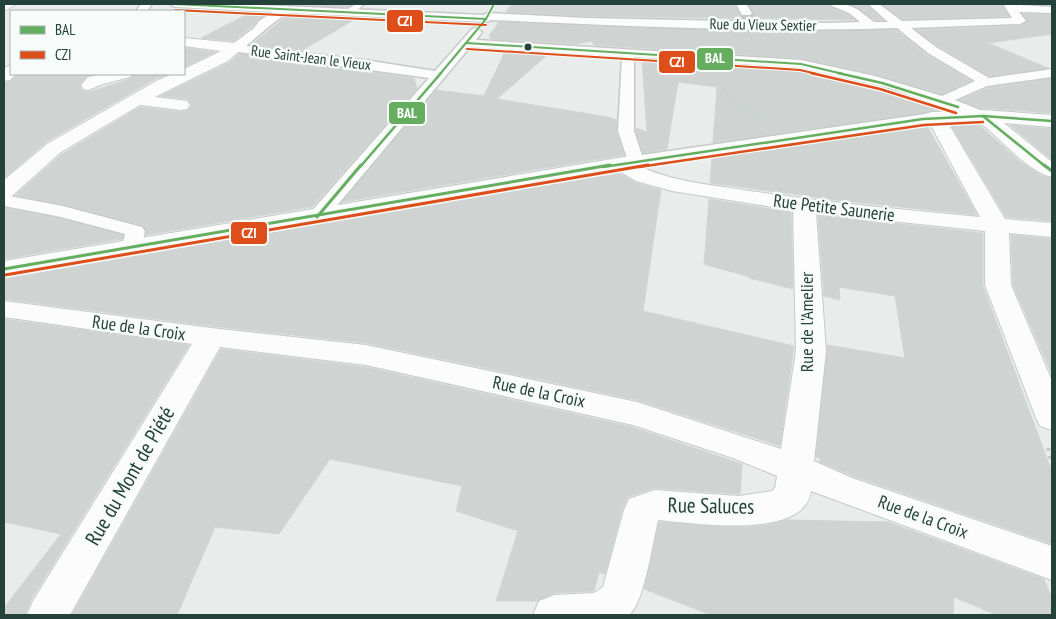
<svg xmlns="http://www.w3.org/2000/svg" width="1056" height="619" viewBox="0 0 1056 619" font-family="'PT Sans Narrow',sans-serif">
	<rect width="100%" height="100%" fill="#e8edeb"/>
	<g fill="#cfd4d2" stroke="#d1d6d4">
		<path d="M274,4H353L348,7Z"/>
		<path d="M512,4H734L742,17H750L754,13L748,4H829L831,8L848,15L855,20L587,16L506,12Z"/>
		<path d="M849,4H866L883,20H875L858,8Z"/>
		<path d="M882,4H1001L1009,16L903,19Z"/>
		<path d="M250,13L267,14L233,41L201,38Z"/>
		<path d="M1023,14L1052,15V34L988,43L1048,68L989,76L937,45L916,30L1020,26L1028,21Z"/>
		<path d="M288,15L357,18L301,51L251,45Z"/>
		<path d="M499,22L745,31L896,30L927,55L971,81L942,94L875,74L801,58L594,45L592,41L576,44L491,39L489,36Z"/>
		<path d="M184,48L215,52L184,67Z"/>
		<path d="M501,51L548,54L497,99L608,117L617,120L616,132L624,155L342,202L436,90L484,96L504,54Z"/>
		<path d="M239,54L414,78L417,89L312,207L146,235V230L142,225L63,204L16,195L62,154L140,107L181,112L188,110L192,105L187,99L161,96L229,63Z"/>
		<path d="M642,59L801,70L888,90L945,110L713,143L717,87L678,82L667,149L643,153L636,131V128L647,132Z"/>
		<path d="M18,74H95L87,76L79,85L83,91L89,92L130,79L134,74H169L157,78L46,142L4,178V83L11,81Z"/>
		<path d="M1052,79V113L981,108L960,100L988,88Z"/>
		<path d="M978,124L1022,163L1041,175L1052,179V221L1006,217L951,125Z"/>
		<path d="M1010,125L1052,129V160Z"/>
		<path d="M927,126L977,215L836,200L710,183L712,157Z"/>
		<path d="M618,172L636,183L661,190L643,311L794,346L780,446L637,400L366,343L211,326L4,299V279Z"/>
		<path d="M709,199L791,212L793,289L749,278L750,277L704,264Z"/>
		<path d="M4,208L61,219L123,235L122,239L4,259Z"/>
		<path d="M818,215L983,233V286L1052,472V544L853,476L820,462V458L816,457L827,345L905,358L895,296L839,287L840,300L824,296Z"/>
		<path d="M1011,235L1052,239V375L1013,285Z"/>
		<path d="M4,319L189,345L31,600L25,615H4V608L61,534L4,522Z"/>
		<path d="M221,349L366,367L632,427L742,464L740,494L654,488L628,497L622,510L605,574L599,572L594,591L554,593L537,601H496L518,531L456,511L462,486L330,459L279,534L215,527L177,615H72Z"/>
		<path d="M787,520L888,522L1044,579L1052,599V615H997L954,597L953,615H711L644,589L659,522L745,527L769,525Z"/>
	</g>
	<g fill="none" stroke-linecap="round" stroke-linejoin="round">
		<path stroke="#c1cbc8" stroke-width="12" stroke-dasharray="12 6" stroke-linecap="butt" d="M746,13L751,21"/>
		<g stroke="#c5cac8" stroke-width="3">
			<path id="service" d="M356,4H364L354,13H348V9Z"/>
		</g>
		<g stroke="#c5cac8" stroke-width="3">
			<g id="pedestrian">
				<path d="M141,4H152L147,11H136Z"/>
				<path d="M170,4H238L483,15L488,13L587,18L827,23L860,22L849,13L832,6L831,4H845L857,9L874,22H888L868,4H879L902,21L1012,18L1003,4L1052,7V13L1019,12L1026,21L1020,24L911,28L936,47L989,78L1052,69V77L987,86L955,100L988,113L991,116L988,119L983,121L889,88L801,68L634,57V131L642,155L932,113L937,115L940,118L937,121L932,123L636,166L630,165L628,161L618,131L622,57L470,47L324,221L317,223L310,221L308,217L310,213L429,78L231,51L229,48L231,45L254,28L259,21L273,12L175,7ZM288,13L486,22L491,20C626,26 762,33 897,28L928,53L975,81L942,96L875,76L801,60L476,40L482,32L476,28L472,29L435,71L371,61L246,46C261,34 271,23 288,13Z"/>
				<path d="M736,4H746L752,13L750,15H742Z"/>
				<path d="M4,195L63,206L142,227L145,231L142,246L139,250L132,252L125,250L122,246L125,234L61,217L4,206Z"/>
			</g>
		</g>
		<g stroke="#c5cac8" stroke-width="2">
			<g id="minor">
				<path d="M4,4H16L4,11Z"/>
				<path d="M184,38L235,43L240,45L243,48L228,61L155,97L187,101L190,105L187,109L181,110L140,105L61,152L12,196L4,198V180L47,144L158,80L173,74H184V69L221,51L184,46Z"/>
				<path d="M11,65V74H16L10,80L4,81V68Z"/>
				<path d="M104,74H132L130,77L100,85L89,90L83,89L81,85L88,77Z"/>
				<path d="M983,110L1052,115V127L1004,123L1052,162V177C1026,171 1001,138 979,122L948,123L1005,219L1052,223V237L1009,233L1011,285L1052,381V430L1040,426L1036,418L985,285V231L816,213L826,351L814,461L852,478L1052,546V580L811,491C805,541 692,523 658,520C653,541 644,604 629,615H533L539,601L554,595L594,593L603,587L624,510L629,499L654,490L739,496L772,491L775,488L777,476L733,458L633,425L366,365L220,347L70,615H27L33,601L192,344L4,317V301L211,328L366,345L637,402L781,449L796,351L793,210L672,191L636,181L618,170L4,277V261L636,155L643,157L646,161L643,165L639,166C673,182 713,185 750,191C826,202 903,210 980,217L933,129L923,118L925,114L932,112Z"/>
			</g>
		</g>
		<path stroke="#c3ccca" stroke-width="2" stroke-dasharray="1 2" stroke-linecap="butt" d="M720,83C735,104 741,111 767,116"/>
		<path stroke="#c3ccca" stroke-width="4.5" stroke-dasharray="3 5" stroke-linecap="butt" d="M1048,448L1052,464"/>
		<use href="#service" fill="#fcfcfc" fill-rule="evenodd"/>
		<use href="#pedestrian" fill="#fcfcfc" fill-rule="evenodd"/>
		<use href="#minor" fill="#fcfcfc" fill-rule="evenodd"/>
		<g stroke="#f7fbf9" stroke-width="4">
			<g id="bus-1-far2">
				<path d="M175,4L486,19"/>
				<path d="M467,43L801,64L843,74"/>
				<path d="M440,74L486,19L493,6"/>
			</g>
		</g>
		<g stroke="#f7fbf9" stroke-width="5">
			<g id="bus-1-far1">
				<path d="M838,73L882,83L958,107"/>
				<path d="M983,116L1046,167"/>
				<path d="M360,167L441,73"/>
				<path d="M603,167L923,119L983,116L1052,121"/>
			</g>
		</g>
		<g stroke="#f7fbf9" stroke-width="6">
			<g id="bus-1">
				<path d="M1044,165L1052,171"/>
				<path d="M317,217L361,165"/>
				<path d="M4,269L610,165"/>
			</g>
		</g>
		<g stroke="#f7fbf9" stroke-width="4">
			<g id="bus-2-far2">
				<path d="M175,10L486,25"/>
				<path d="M467,49L800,70L817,74"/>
			</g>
		</g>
		<g stroke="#f7fbf9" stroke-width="5">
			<g id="bus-2-far1">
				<path d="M811,73L880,89L956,113"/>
				<path d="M639,167L924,125L983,122"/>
			</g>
		</g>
		<g stroke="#f7fbf9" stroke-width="6">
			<path id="bus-2" d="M5,275L648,165"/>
		</g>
		<use href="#bus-1-far2" stroke="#65ae60" stroke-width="2"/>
		<use href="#bus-1-far1" stroke="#65ae60" stroke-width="2.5"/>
		<use href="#bus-1" stroke="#65ae60" stroke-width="3"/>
		<use href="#bus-2-far2" stroke="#de4e1a" stroke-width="2"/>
		<use href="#bus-2-far1" stroke="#de4e1a" stroke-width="2.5"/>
		<use href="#bus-2" stroke="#de4e1a" stroke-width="3"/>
	</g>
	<circle fill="#24423a" stroke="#f7fbf9" stroke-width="2" cx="528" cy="47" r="4.5"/>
	<g text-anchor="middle" stroke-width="5" stroke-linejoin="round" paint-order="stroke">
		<g font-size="15" fill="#24423a" stroke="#f7fbf9">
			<text transform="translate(763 25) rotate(1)" y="5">Rue du Vieux Sextier</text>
			<text transform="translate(311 58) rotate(7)" y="5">Rue Saint-Jean le Vieux</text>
		</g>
		<g font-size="18" fill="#24423a" stroke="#f7fbf9">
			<text transform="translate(834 208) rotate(7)" y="6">Rue Petite Saunerie</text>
			<text transform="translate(807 322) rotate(-90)" y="6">Rue de l'Amelier</text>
			<text transform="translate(139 328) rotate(8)" y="6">Rue de la Croix</text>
			<text transform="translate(539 392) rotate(12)" y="6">Rue de la Croix</text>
			<text transform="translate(923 517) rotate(20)" y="6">Rue de la Croix</text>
		</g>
		<g font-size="21" fill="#24423a" stroke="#f7fbf9">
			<text transform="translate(130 476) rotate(-60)" y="7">Rue du Mont de Piété</text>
			<text transform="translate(711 506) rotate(1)" y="7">Rue Saluces</text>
		</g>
	</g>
	<g stroke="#f7fbf9" stroke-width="2">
		<rect x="386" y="9" width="38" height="24" rx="5" fill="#de4e1a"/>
		<rect x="696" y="47" width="38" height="24" rx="5" fill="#65ae60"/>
		<rect x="658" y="50" width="38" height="24" rx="5" fill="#de4e1a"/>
		<rect x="388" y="101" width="38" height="24" rx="5" fill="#65ae60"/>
		<rect x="230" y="221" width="38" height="24" rx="5" fill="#de4e1a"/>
	</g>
	<g font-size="14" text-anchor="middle" font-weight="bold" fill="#fff">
		<text x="405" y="26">CZI</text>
		<text x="715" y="63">BAL</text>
		<text x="677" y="67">CZI</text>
		<text x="407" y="118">BAL</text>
		<text x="249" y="238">CZI</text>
	</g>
	<rect width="1056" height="619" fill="none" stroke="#24423a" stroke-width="10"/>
	<rect x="10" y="10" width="175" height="65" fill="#f7fbf9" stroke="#a3b1ad"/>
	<rect x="20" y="26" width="25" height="8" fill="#65ae60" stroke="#a3b1ad"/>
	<text x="55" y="35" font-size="15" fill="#24423a">BAL</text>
	<rect x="20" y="51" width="25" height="8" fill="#de4e1a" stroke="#a3b1ad"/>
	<text x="55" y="60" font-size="15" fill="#24423a">CZI</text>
</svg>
